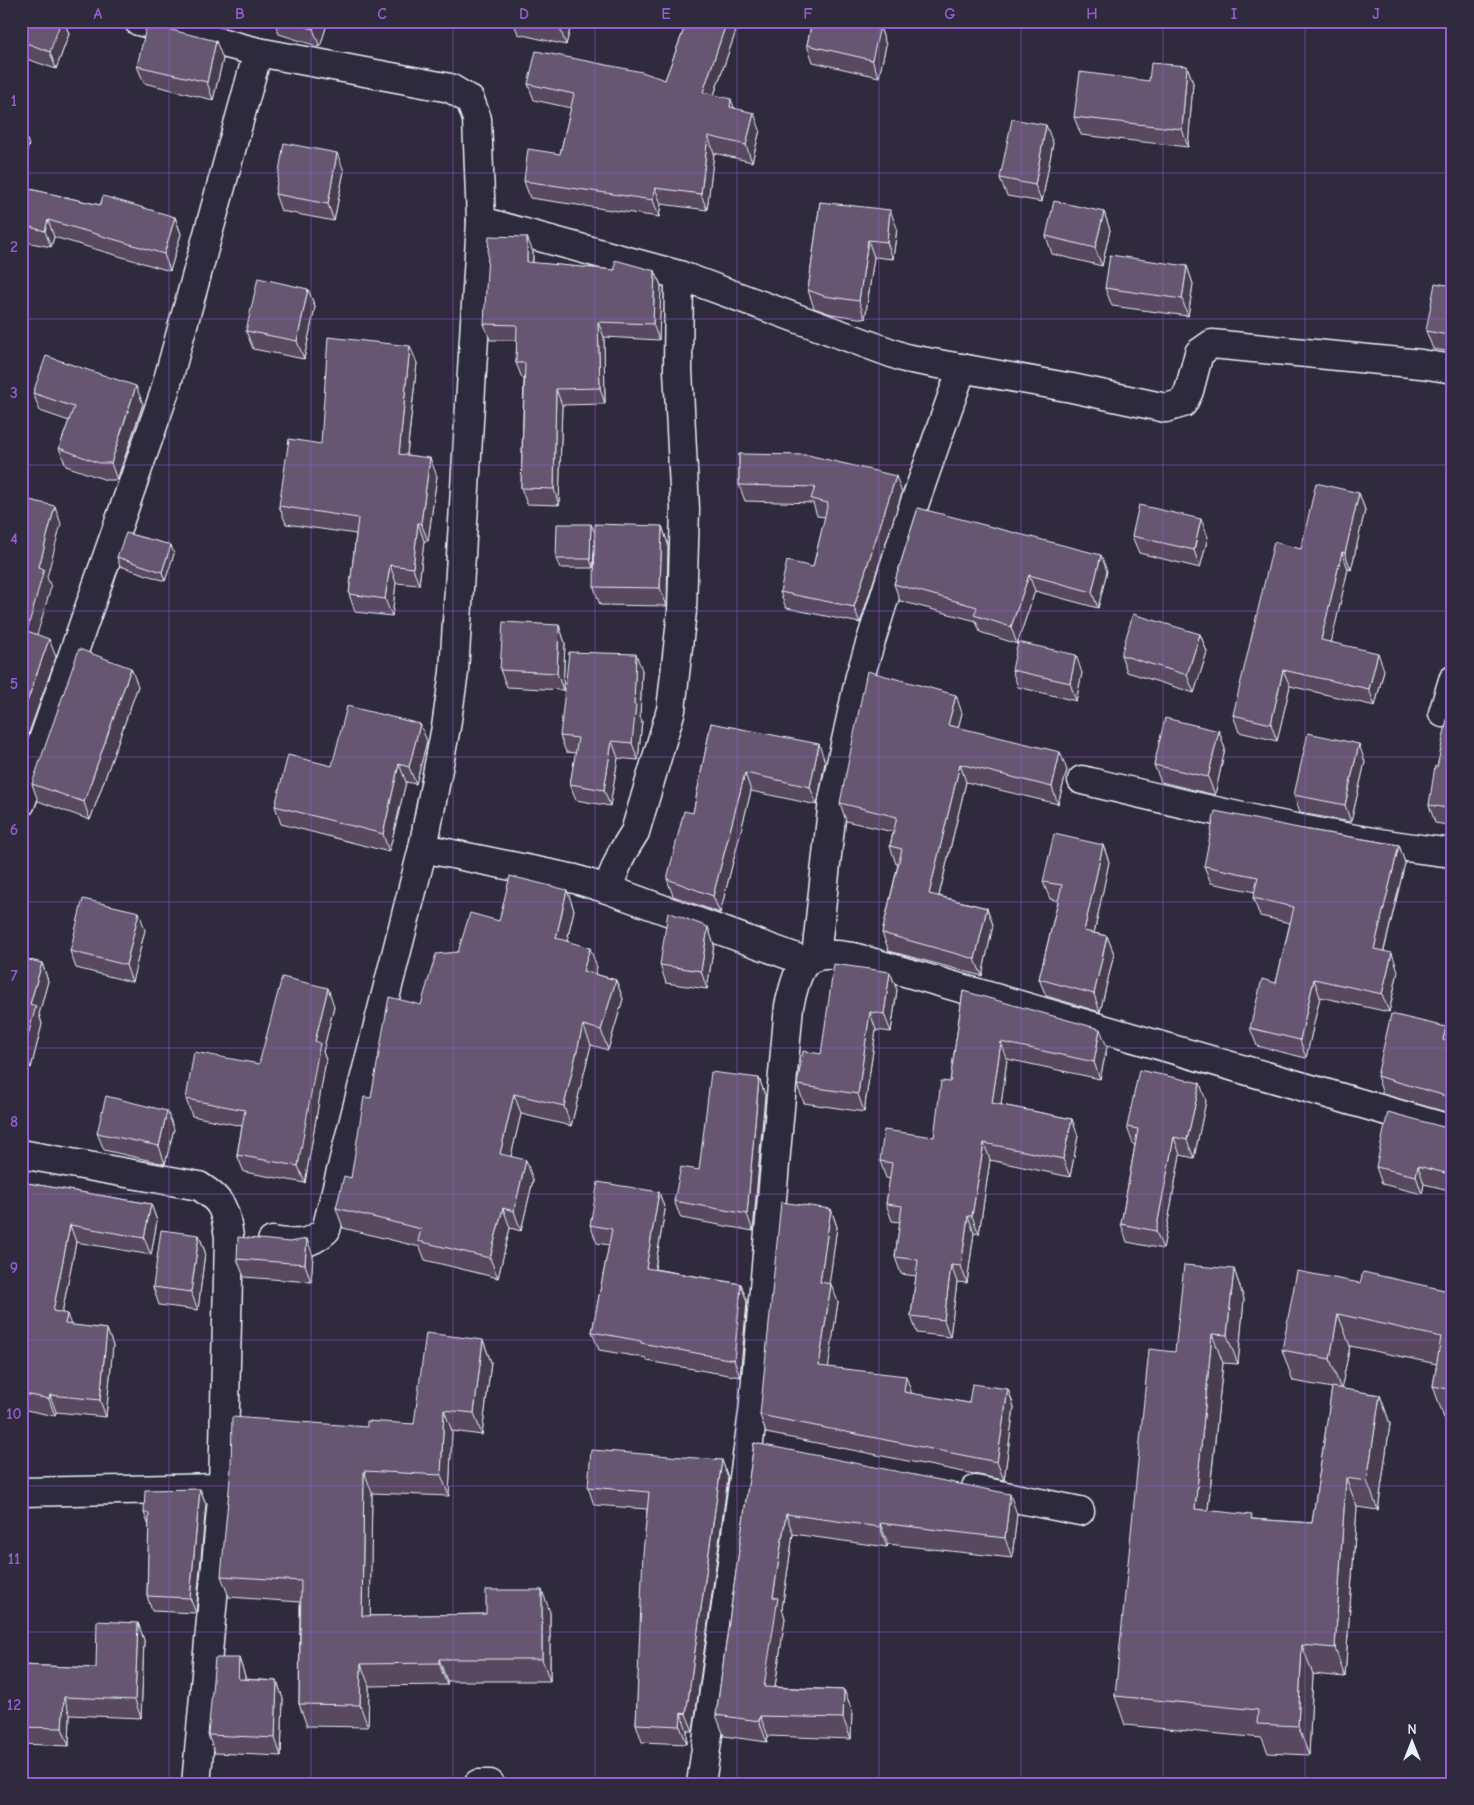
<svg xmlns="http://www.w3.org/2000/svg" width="1474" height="1805" viewBox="0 0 1474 1805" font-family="'Comic Neue',sans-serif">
	<rect width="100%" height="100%" fill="#2f2a3d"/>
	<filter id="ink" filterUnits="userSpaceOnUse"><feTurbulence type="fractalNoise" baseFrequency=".02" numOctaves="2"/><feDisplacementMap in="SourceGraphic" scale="10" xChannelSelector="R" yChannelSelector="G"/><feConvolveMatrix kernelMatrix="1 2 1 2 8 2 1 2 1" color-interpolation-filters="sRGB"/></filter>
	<g filter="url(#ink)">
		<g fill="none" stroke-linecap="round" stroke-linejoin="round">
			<g stroke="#e8f1f8" stroke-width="31">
				<g id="minor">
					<path d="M138,21L258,52L450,88L470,100L477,119L481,221L454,672L446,727L423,848L575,879L607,889L622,853L635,832L671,710L682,611L685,509L678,370L679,275L905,358L1072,388L1166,408L1183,403L1189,391L1199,353L1212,344L1421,364L1453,369"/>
					<path d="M481,221L679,275"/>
					<path d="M1443,713L1453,680"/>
					<path d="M1082,780C1204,809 1328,839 1453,853"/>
					<path d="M21,803L164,394L258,52"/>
					<path d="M607,889L805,961"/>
					<path d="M816,956L833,800L860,676L908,522L962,368"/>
					<path d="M21,1154L199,1186C223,1201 225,1209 229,1237L223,1488L196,1784"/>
					<path d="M272,1241C295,1244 308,1247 326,1230L423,848"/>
					<path d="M975,1490L1080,1511"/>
					<path d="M21,1492L223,1488"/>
					<path d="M701,1784L753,1413L789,1006C800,961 804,949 853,957L1453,1130"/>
				</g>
			</g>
			<g stroke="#e8f1f8" stroke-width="31">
				<path id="major" d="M478,1784H490"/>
			</g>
			<use href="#minor" stroke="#2f2a3d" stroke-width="28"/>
			<use href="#major" stroke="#2f2a3d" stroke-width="28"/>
		</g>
		<g fill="#584a61" stroke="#e8f1f8">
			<path d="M21,21H64L69,34L56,69L21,57Z"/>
			<path d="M274,21H328L320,47L279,34Z"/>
			<path d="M513,21H572L566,45L518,34Z"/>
			<path d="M687,21H736L738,25L714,95L735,108L760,130L752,162L714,153L707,210L661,204L659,217L530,198L524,181L560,154L571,108L534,100L528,84L665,80Z"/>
			<path d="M812,21H883L881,30L886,45L879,77L813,62L807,45Z"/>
			<path d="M223,59L213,100L144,83L137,66Z"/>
			<path d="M1187,66L1193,83L1188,147L1081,135L1074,117L1149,81Z"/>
			<path d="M1053,143L1042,202L1007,196L1000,178Z"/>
			<path d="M344,171L334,221L281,211L275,194Z"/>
			<path d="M21,187L100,205L175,217L181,234L170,271L54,237L51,247L21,241Z"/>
			<path d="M820,202L897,228L893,259L874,257L865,319L831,314L814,308L808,290Z"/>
			<path d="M1104,212L1110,230L1102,266L1052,254L1046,236Z"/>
			<path d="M533,252V263L615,270L655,271L661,286L659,340L604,337L605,404L562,405L559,505L527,504L521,488L524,378H522L516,363L517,340H490L484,324Z"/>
			<path d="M1187,266L1193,284L1188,316L1112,306L1105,288Z"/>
			<path d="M1453,286V352L1433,349L1426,331Z"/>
			<path d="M308,289L315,307L304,359L253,349L246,331Z"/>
			<path d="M417,363L407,455L437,476L428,541H424L419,585L396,583L392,616L355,612L349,594L356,534L286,524L279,506L321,444Z"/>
			<path d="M33,393L143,404L117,480H106L66,466L59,448L69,421L40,411Z"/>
			<path d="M739,454L902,493L860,623L786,608L780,592L813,567L825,517L817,516L813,503L745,501L739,485Z"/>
			<path d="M1359,493L1365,510L1351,570L1348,569L1331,642L1384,670L1375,706L1290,686L1277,741L1239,732L1233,715L1301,549Z"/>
			<path d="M918,508L1107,571L1098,608L1035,591L1017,644L980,632L976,621L900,601L894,584Z"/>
			<path d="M662,526L668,544L667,606L600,605L594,587Z"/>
			<path d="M595,533L593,568H560L556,559Z"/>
			<path d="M1132,536L1208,537L1200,568L1139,553Z"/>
			<path d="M174,554L165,581L120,566L117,557Z"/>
			<path d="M559,625L565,643L563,690L507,687L500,670Z"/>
			<path d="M1200,634L1207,652L1194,693L1127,672L1121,655Z"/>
			<path d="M642,670L640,717L642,721L638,760L618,758L610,806L576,800L570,784L576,753L566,752L560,736Z"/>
			<path d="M1012,670L1082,673L1076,701L1018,687Z"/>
			<path d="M138,686L90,820L38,801L32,784Z"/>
			<path d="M1453,695V826L1435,823L1429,805Z"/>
			<path d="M962,713L958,728L1067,770L1058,804L966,782L939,896L987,908L993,925L982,976L889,951L882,933L898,864H896L890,846L893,832L846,821L840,803Z"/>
			<path d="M711,723L825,762L817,805L751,791L720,913L673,896L667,879L693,813Z"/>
			<path d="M1219,731L1225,749L1215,795L1161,782L1154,765Z"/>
			<path d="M427,741L416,784L406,782L389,852L281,824L275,806L332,766Z"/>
			<path d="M1365,762L1351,822L1300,813L1294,795Z"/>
			<path d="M1303,829L1399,845L1405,863L1384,951L1398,971L1389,1012L1320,997L1306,1058L1257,1046L1250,1028L1276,983L1290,923L1260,916L1253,898L1255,892L1211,883L1204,866Z"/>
			<path d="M1103,845L1109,862L1094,933L1107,936L1114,954L1100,1012L1046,996L1039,979L1058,901L1050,899L1043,882Z"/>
			<path d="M567,890L574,910L567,941L597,967L595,974L616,980L623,999L608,1050L591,1045L571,1126L521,1114L511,1156L533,1180L521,1231L510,1228L498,1278L425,1260L420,1247L343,1228L336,1208L351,1178L371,1098L421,1005L458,952L499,921Z"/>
			<path d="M708,927L714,945L707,989L666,983L660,965Z"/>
			<path d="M145,930L132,982L76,968L70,951Z"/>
			<path d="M21,958L42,963L48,981L39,1014L42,1024L31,1068L21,1065Z"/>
			<path d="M890,972L897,990L891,1032L876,1030L864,1112L804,1103L797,1085L821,1054Z"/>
			<path d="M963,991L1107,1047L1100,1079L1007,1059L1001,1105L1072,1119L1078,1136L1070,1177L990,1160L979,1234L974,1233L967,1283L957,1282L950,1337L917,1333L911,1316L916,1276L901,1274L895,1257L900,1222L892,1221L886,1204L890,1179L886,1178L880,1161L934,1137L950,1082Z"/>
			<path d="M334,1006L323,1052L326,1060L305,1183L244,1172L237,1155L242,1126L192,1116L186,1099L259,1064Z"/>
			<path d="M1452,1042L1453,1043V1114L1383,1094L1377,1076Z"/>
			<path d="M759,1078L765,1095L753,1231L681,1218L674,1201L699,1170Z"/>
			<path d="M1206,1101L1194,1158L1180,1155L1163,1249L1127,1242L1121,1224L1135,1145L1133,1144L1127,1127Z"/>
			<path d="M1453,1126V1191L1424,1184L1422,1194L1382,1184L1376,1167L1443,1127L1450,1128Z"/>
			<path d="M174,1129L165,1164L104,1150L97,1133Z"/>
			<path d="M21,1182L151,1204L157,1221L151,1255L76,1242L62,1313L70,1325L107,1329L113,1346L106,1417L56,1412L55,1416L21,1409Z"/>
			<path d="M659,1192L665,1210L655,1269L741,1284L747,1302L740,1377L647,1361L646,1358L599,1350L592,1332L609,1245L597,1243L590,1225Z"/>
			<path d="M831,1209L837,1227L829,1284L838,1302L828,1367L912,1394L969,1403L1008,1389L1014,1407L1004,1480L766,1433L760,1415Z"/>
			<path d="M199,1235L205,1252L198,1310L159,1305L153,1287Z"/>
			<path d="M313,1256L311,1282L244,1277L237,1259Z"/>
			<path d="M1234,1269L1244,1299L1238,1364L1223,1363L1208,1511L1253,1519L1312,1523L1332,1388L1293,1381L1282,1350L1360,1283L1449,1291L1453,1287V1419L1444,1418L1433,1386L1437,1364L1350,1346L1341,1389L1380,1395L1390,1424L1378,1510L1357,1507L1345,1677L1313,1674L1309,1755L1268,1753L1262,1738L1125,1725L1115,1696L1175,1352Z"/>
			<path d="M483,1340L491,1362L482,1435L452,1431L449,1496L372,1493L370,1616L486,1614L550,1612V1681H447V1685L369,1686L368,1727L307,1726L299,1704L300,1602L229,1597L221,1576L367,1427L414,1424Z"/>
			<path d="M754,1443L1017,1514L1012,1558L888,1544L887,1547L793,1534L782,1609L785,1618L775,1687L844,1690L852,1710L851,1739L768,1736L767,1742L724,1736L716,1715Z"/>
			<path d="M722,1460L728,1478L693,1731H687V1744L642,1742L636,1724L647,1509L594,1505L588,1487Z"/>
			<path d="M200,1489L206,1504L196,1613L152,1611L147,1596L149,1526L144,1513Z"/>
			<path d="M138,1623L144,1640L141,1718L70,1715L69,1746L22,1744L21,1742V1665L96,1668Z"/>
			<path d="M239,1658L245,1676V1679L277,1681L283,1699L281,1756L215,1753L208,1735Z"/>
		</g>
		<g fill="#473c4f" stroke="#e8f1f8">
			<path d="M57,21H64L69,34L56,69L50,52Z"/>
			<path d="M316,21H328L320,47L313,29Z"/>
			<path d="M561,21H572L566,45L560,28Z"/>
			<path d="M727,21H736L738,25L709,109L703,92Z"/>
			<path d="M872,21H883L881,30L886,45L879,77L872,60L871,25Z"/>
			<path d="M216,41L223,59L213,100L207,82Z"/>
			<path d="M1187,66L1193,83L1188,147L1182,129Z"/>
			<path d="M731,99L737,116L730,107Z"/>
			<path d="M754,113L760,130L752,162L746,145Z"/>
			<path d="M1046,125L1053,143L1042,202L1035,185Z"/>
			<path d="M23,128L29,145L21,168V134Z"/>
			<path d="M708,136L714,153L707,210L701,194Z"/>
			<path d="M337,153L344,171L334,221L328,204Z"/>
			<path d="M655,188L661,204L659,217L653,200Z"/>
			<path d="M890,210L897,228L893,259L887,242Z"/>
			<path d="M1104,212L1110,230L1102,266L1095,248Z"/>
			<path d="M175,217L181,234L170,271L164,254Z"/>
			<path d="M48,220L54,237L51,247L45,231Z"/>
			<path d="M527,237L533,252L532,278L527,262Z"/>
			<path d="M868,240L874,257L865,319L859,301Z"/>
			<path d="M1187,266L1193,284L1188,316L1182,299Z"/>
			<path d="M655,271L661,286L659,340L653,324Z"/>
			<path d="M308,289L315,307L304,359L297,341Z"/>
			<path d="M598,322L604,337L605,404L600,388Z"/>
			<path d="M410,346L417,363L405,471L399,454Z"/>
			<path d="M136,386L143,404L117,480L111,463Z"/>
			<path d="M556,389L562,405L559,505L554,489Z"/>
			<path d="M430,458L437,476L428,541L421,523Z"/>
			<path d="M896,476L902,493L860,623L854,607Z"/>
			<path d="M1359,493L1365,510L1351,570L1345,553Z"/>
			<path d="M55,506L61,524L47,577L51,587L33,649L27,631L39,567Z"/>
			<path d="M1201,519L1208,537L1200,568L1194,550Z"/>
			<path d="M418,523L424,541L419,585L413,568Z"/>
			<path d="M591,524L595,533L593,568L590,559Z"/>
			<path d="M662,526L668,544L667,606L660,588Z"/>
			<path d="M171,545L174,554L165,581L162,572Z"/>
			<path d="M1342,552L1348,569L1328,657L1321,640Z"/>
			<path d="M1101,555L1107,571L1098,608L1092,592Z"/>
			<path d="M390,565L396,583L392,616L385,599Z"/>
			<path d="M1029,575L1035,591L1017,644L1011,627Z"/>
			<path d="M559,625L565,643L563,690L557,673Z"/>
			<path d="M1200,634L1207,652L1194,693L1187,675Z"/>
			<path d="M49,639L56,657L21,755V719Z"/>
			<path d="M1378,653L1384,670L1375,706L1369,689Z"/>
			<path d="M636,654L642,670L640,717L642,721L638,760L632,743Z"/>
			<path d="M1076,655L1082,673L1076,701L1070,683Z"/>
			<path d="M131,668L138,686L90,820L84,802Z"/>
			<path d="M1283,670L1290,686L1277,741L1271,724Z"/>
			<path d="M956,695L962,713L954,743L948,725Z"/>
			<path d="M420,724L427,741L416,784L409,767Z"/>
			<path d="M1219,731L1225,749L1215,795L1208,777Z"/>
			<path d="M612,741L618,758L610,806L604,790Z"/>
			<path d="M819,744L825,762L817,805L810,787Z"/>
			<path d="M1359,744L1365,762L1351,822L1345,805Z"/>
			<path d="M1060,752L1067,770L1058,804L1052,787Z"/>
			<path d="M399,764L406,782L389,852L383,834Z"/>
			<path d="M960,764L966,782L935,912L929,894Z"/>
			<path d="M745,773L751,791L720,913L713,896Z"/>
			<path d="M1103,845L1109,862L1091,948L1084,931Z"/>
			<path d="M1399,845L1405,863L1380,966L1374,949Z"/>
			<path d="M567,890L574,910L563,957L556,938Z"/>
			<path d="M987,908L993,925L982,976L975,959Z"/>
			<path d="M139,912L145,930L132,982L126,965Z"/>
			<path d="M708,927L714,945L707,989L701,971Z"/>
			<path d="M1107,936L1114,954L1100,1012L1094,994Z"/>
			<path d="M590,948L597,967L590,990L583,971Z"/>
			<path d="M1392,953L1398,971L1389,1012L1382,994Z"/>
			<path d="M42,963L48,981L39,1014L42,1024L31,1068L24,1050L30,1004Z"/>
			<path d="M890,972L897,990L891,1032L884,1014Z"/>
			<path d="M1314,979L1320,997L1306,1058L1300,1040Z"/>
			<path d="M616,980L623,999L608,1050L601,1030Z"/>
			<path d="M328,988L334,1006L323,1052L326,1060L305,1183L298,1166L315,1041Z"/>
			<path d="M870,1012L876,1030L864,1112L858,1094Z"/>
			<path d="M583,1025L591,1045L571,1126L564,1106Z"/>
			<path d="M1446,1027L1453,1045L1443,1040Z"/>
			<path d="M1100,1029L1107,1047L1100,1079L1094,1062Z"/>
			<path d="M1001,1042L1007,1059L999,1121L992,1103Z"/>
			<path d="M759,1078L765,1095L753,1231L747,1214Z"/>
			<path d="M1200,1083L1206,1101L1194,1158L1187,1140Z"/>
			<path d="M514,1094L521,1114L507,1173L500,1154Z"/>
			<path d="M167,1111L174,1129L165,1164L159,1146Z"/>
			<path d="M1072,1119L1078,1136L1070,1177L1063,1159Z"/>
			<path d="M1174,1137L1180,1155L1163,1249L1156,1231Z"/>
			<path d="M984,1143L990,1160L979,1234L972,1216Z"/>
			<path d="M526,1160L533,1180L521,1231L514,1211Z"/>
			<path d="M1418,1166L1424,1184L1422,1194L1416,1176Z"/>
			<path d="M659,1192L665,1210L652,1285L646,1268Z"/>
			<path d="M151,1204L157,1221L151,1255L144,1238Z"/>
			<path d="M503,1208L510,1228L498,1278L490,1258Z"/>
			<path d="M831,1209L837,1227L827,1300L820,1282Z"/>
			<path d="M968,1216L974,1233L967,1283L961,1266Z"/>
			<path d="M70,1225L76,1242L59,1328L53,1311Z"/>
			<path d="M199,1235L205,1252L198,1310L191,1292Z"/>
			<path d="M307,1239L313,1256L311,1282L305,1264Z"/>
			<path d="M951,1265L957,1282L950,1337L944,1320Z"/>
			<path d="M1234,1269L1244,1299L1238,1364L1227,1335Z"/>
			<path d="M741,1284L747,1302L740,1377L734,1360Z"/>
			<path d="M831,1284L838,1302L826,1384L819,1366Z"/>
			<path d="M67,1314L73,1331L65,1324Z"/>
			<path d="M1338,1314L1350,1346L1341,1390L1330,1359Z"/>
			<path d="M107,1329L113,1346L106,1417L100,1400Z"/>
			<path d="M1212,1334L1223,1363L1205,1538L1195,1509Z"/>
			<path d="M483,1340L491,1362L482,1435L474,1413Z"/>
			<path d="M906,1376L912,1394L904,1392Z"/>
			<path d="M1008,1389L1014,1407L1004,1480L997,1462Z"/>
			<path d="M50,1395L56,1412L55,1416L49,1399Z"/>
			<path d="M1380,1395L1390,1424L1378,1510L1367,1481Z"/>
			<path d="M444,1410L452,1431L449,1496L441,1475Z"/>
			<path d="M722,1460L728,1478L693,1731L686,1714Z"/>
			<path d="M364,1471L372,1493L370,1638L362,1616Z"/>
			<path d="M1346,1478L1357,1507L1345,1677L1335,1648Z"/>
			<path d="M200,1489L206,1504L196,1613L190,1598Z"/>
			<path d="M1010,1494L1017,1514L1012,1558L1005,1538Z"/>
			<path d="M786,1514L793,1534L782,1609L785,1618L772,1707L764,1687L773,1597Z"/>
			<path d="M880,1523L888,1544L887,1547L880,1527Z"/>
			<path d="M542,1590L550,1612V1681L542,1659Z"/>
			<path d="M138,1623L144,1640L141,1718L135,1700Z"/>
			<path d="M1302,1645L1313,1674L1309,1755L1298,1726Z"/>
			<path d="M239,1658L245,1676L244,1697L238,1679Z"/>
			<path d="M439,1659L447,1681V1685L439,1663Z"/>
			<path d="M361,1664L369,1686L368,1727L360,1705Z"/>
			<path d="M277,1681L283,1699L281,1756L275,1738Z"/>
			<path d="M844,1690L852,1710L851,1739L843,1718Z"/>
			<path d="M64,1697L70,1715L69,1746L62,1728Z"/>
			<path d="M681,1713L687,1731V1744L680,1726Z"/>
			<path d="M760,1716L768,1736L767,1742L759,1721Z"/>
		</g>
		<g fill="#665671" stroke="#e8f1f8">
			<path d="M21,21H61L50,52L21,41Z"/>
			<path d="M287,21H316L313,29Z"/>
			<path d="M532,21H561L560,28Z"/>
			<path d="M687,21H727L703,92L731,99L730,107L754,113L746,145L708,136L701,194L655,188L653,200L524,181L528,149L560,154L574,94L528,84L536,51L642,72L665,80Z"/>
			<path d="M812,21H872L871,25L880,27L872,60L807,45Z"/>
			<path d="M147,24L216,41L207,82L137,66Z"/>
			<path d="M1151,63L1187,66L1182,129L1074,117L1080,72L1149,81Z"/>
			<path d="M1012,119L1046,125L1035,185L1000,178Z"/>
			<path d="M284,143L337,153L328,204L275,194Z"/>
			<path d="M21,187L100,205L103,196L175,217L164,254L48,220L45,231L21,225Z"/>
			<path d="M1054,201L1104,212L1095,248L1046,236Z"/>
			<path d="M820,202L890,210L887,242L868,240L859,301L824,296L808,290Z"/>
			<path d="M489,236L527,237V262L615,270V260L655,271L653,324L598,322L600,388L556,389L554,489L521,488L525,363H516L517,325L484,324Z"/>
			<path d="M1110,255L1187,266L1182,299L1105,288Z"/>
			<path d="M258,278L308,289L297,341L246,331Z"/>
			<path d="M1435,283L1453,286V336L1426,331Z"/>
			<path d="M328,337L410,346L399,454L430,458L421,523H418L413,568L390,565L385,599L349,594L358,518L279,506L289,439L321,444Z"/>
			<path d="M46,356L136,386L111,463H99L59,448L74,407L33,393Z"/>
			<path d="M739,454L808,455L896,476L854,607L780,592L787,561L813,567L828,503L811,499L815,487L739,485Z"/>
			<path d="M1316,483L1359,493L1345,553L1342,552L1321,640L1378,653L1369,689L1283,670L1271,724L1233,715L1274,542L1301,549Z"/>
			<path d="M21,498L55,506L39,567L44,569L27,631L49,639L21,719Z"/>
			<path d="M1139,505L1201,519L1194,550L1132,536Z"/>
			<path d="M918,508L1101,555L1092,592L1029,575L1011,627L974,615L977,607L894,584Z"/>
			<path d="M557,524H591L590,559H556Z"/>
			<path d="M595,524L662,526L660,588L594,587Z"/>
			<path d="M126,533L171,545L162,572L117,557Z"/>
			<path d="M1133,614L1200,634L1187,675L1121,655Z"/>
			<path d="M503,622L559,625L557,673L500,670Z"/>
			<path d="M1018,642L1076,655L1070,683L1012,670Z"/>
			<path d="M79,649L131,668L84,802L32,784Z"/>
			<path d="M569,652L636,654L634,705H636L632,743L612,741L604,790L570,784L578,738L560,736Z"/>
			<path d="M867,671L956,695L948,725L1060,752L1052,787L960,764L929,894L987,908L975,959L882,933L902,849L890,846L897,817L840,803Z"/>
			<path d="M1453,695V809L1429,805L1435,766L1437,767L1451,701Z"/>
			<path d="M347,706L420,724L409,767L399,764L383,834L275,806L288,755L332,766Z"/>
			<path d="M1165,718L1219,731L1208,777L1154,765Z"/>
			<path d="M711,723L819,744L810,787L745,773L713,896L667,879L684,811L693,813Z"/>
			<path d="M1308,733L1359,744L1345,805L1294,795Z"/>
			<path d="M1215,811L1303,829L1399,845L1374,949L1392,953L1382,994L1314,979L1300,1040L1250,1028L1262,979L1276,983L1294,907L1253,898L1258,877L1204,866Z"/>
			<path d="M1054,834L1103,845L1084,931L1107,936L1094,994L1039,979L1062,885L1043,882Z"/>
			<path d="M510,876L567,890L556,938L590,948L583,971L616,980L601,1030L583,1025L564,1106L514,1094L500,1154L526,1160L514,1211L503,1208L490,1258L418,1241L421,1229L336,1208L344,1176L351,1178L364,1097L371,1098L389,997L421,1005L436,954L458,952L470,913L499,921Z"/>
			<path d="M83,899L139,912L126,965L70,951Z"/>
			<path d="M668,912L708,927L701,971L660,965Z"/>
			<path d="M21,958L42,963L30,1004L36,1006L24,1050H21Z"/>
			<path d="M834,964L890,972L884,1014L870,1012L858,1094L797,1085L803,1051L821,1054Z"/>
			<path d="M282,977L328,988L315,1041L320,1043L298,1166L237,1155L245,1110L186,1099L194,1052L259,1064Z"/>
			<path d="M963,991L1100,1029L1094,1062L1001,1042L992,1103L1072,1119L1063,1159L984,1143L972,1216H968L961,1266L951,1265L944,1320L911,1316L918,1260L895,1257L902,1206L886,1204L892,1163L880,1161L884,1130L934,1137L941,1081L950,1082Z"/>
			<path d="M1391,1014L1446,1027L1443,1040L1453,1043V1098L1377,1076Z"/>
			<path d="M1139,1070L1200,1083L1187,1140L1174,1137L1156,1231L1121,1224L1138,1129L1127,1127Z"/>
			<path d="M711,1072L759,1078L747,1214L674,1201L681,1167L699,1170Z"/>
			<path d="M106,1096L167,1111L159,1146L97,1133Z"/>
			<path d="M1388,1112L1443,1127L1450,1128L1453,1126V1175L1418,1166L1416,1176L1376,1167Z"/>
			<path d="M21,1182L151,1204L144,1238L70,1225L53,1311L67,1314L65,1324L107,1329L100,1400L50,1395L49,1399L21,1393Z"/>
			<path d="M598,1182L659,1192L646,1268L741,1284L734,1360L641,1343V1341L592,1332L612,1229L590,1225Z"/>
			<path d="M781,1202L831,1209L820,1282L831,1284L819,1366L906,1376L904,1392L969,1403L972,1384L1008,1389L997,1462L760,1415Z"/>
			<path d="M161,1230L199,1235L191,1292L153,1287Z"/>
			<path d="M238,1237L290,1242L307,1239L305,1264L237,1259Z"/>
			<path d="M1184,1265L1234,1269L1227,1335L1212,1334L1195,1509L1252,1515L1251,1519L1312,1523L1332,1387L1380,1395L1367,1481L1346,1478L1335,1648L1302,1645L1298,1726L1257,1724L1258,1710L1115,1696L1149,1349L1175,1352Z"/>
			<path d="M1297,1271L1360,1283L1363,1272L1449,1291L1450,1287H1453V1390L1433,1386L1441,1337L1338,1314L1330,1359L1282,1350Z"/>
			<path d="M426,1333L483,1340L474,1413L444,1410L441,1475L364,1471L362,1616L486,1614V1590H542V1659H439V1663L361,1664L360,1705L299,1704L301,1581L221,1576L231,1468L232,1417L367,1427V1421L414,1424Z"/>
			<path d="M754,1443L1010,1494L1005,1538L880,1523V1527L786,1514L773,1597L778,1598L764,1687L844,1690L843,1718L760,1716L759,1721L716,1715Z"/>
			<path d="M591,1450L722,1460L686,1714L681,1713L680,1726L636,1724L643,1553L649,1492L588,1487Z"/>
			<path d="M200,1489L190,1598L147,1596L149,1513H144L145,1490Z"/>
			<path d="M97,1621L138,1623L135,1700L64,1697L62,1728L21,1727V1665L96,1668Z"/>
			<path d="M215,1658H239L238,1679L277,1681L275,1738L208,1735Z"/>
			<path d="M777,1778L824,1784H776Z"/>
		</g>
	</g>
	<path fill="none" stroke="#965dcd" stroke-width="1" stroke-opacity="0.55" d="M169,21V1784M311,21V1784M453,21V1784M595,21V1784M737,21V1784M879,21V1784M1021,21V1784M1163,21V1784M1305,21V1784M21,173H1453M21,319H1453M21,465H1453M21,611H1453M21,757H1453M21,902H1453M21,1048H1453M21,1194H1453M21,1340H1453M21,1486H1453M21,1632H1453"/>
	<rect width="1474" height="1805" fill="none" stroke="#2f2a3d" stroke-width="55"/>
	<g transform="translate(1412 1742)" stroke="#2f2a3d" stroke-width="4" paint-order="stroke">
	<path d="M0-4L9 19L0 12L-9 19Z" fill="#e8f1f8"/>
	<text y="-8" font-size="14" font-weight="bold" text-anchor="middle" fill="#e8f1f8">N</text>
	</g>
	<rect x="28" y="28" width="1418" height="1750" fill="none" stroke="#965dcd" stroke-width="2"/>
	<g font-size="16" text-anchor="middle" font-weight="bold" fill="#965dcd">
		<text x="98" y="19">A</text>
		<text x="240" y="19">B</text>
		<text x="382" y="19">C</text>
		<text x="524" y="19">D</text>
		<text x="666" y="19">E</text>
		<text x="808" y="19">F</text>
		<text x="950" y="19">G</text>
		<text x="1092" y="19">H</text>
		<text x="1234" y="19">I</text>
		<text x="1376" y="19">J</text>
		<text x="14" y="106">1</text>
		<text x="14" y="252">2</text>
		<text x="14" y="398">3</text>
		<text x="14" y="544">4</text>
		<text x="14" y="689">5</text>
		<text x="14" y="835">6</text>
		<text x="14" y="981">7</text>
		<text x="14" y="1127">8</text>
		<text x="14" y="1273">9</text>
		<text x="14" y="1419">10</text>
		<text x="14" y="1564">11</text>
		<text x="14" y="1710">12</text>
	</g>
</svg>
